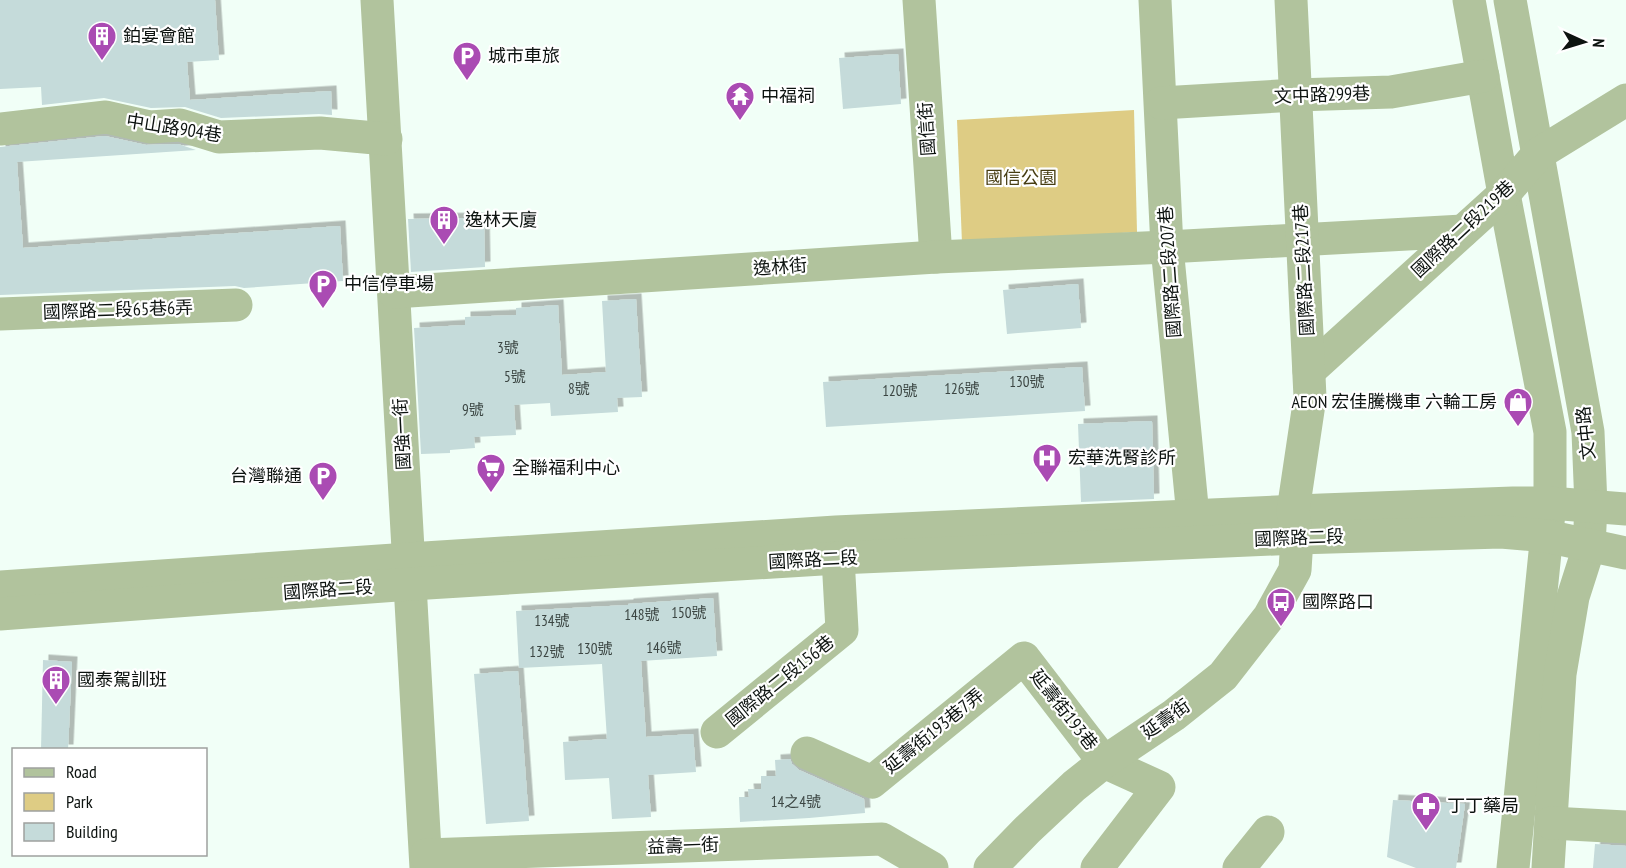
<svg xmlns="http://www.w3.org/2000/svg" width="1626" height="868" viewBox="0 0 1626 868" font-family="'PT Sans Narrow','Noto Sans TC',sans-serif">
	<defs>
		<filter id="shadow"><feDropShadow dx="5.5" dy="-5.5" stdDeviation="0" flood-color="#0004"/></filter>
	</defs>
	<rect width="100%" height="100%" fill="#f1fff7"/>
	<path fill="#decc84" d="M1134,110L1137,232L962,243L957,120Z"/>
	<g fill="#c5dbda" filter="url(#shadow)">
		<path d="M0,0H215L219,60L187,62L190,100L331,91L332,115L319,114L221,118L185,107L151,108L104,98L42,105L41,87L0,89Z"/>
		<path d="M898,54L901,104L843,109L839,58Z"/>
		<path d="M105,136L146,145L178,144L196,150L17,162L23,248L340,226L343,281L244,288L235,286L0,295V147Z"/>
		<path d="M484,218L485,267L411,272L408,219Z"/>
		<path d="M1078,284L1081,328L1007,334L1003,290Z"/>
		<path d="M636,299L642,397L617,398L618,412L551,416L550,403L514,405L516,435L474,437L475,448L450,450V453L421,454L414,328L465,325V317L516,315V308L558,305L562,375L606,372L602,301Z"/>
		<path d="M1082,367L1085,411L826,427L823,382Z"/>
		<path d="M1152,421L1154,499L1081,502L1078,424Z"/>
		<path d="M713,598L717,656L641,661L646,737L693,734L696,772L648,775L651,817L612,819L609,778L565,780L563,742L607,739L602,664L519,668L516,611L628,605V604Z"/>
		<path d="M43,660L72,662L68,750H41Z"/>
		<path d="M518,671L529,821L486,824L474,674Z"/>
		<path d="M790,759L792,764L799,770L864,799L865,813L809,818L740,822L739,797H749L748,789H761V776H776L775,760Z"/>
		<path d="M1393,800L1465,804L1456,868H1416L1387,857Z"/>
		<path d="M1595,844L1626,846V868H1593Z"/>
	</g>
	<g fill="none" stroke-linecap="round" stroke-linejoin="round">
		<g stroke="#b1c39d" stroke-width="33">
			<path d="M377,0L426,868"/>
			<path d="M919,0L936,257"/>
			<path d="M1155,0L1167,247L1195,537"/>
			<path d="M1469,0L1504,194L1550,432V503L1513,868"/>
			<path d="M1510,0L1588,432L1591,506L1589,547L1573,597L1560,674L1548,868"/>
			<path d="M1161,103L1296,95L1391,92L1483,76"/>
			<path d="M0,129L106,117L150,127L180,125L219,137L320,133L386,139"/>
			<path d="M394,292L936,257L1167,247L1463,231"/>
			<path d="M0,314L236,305"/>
			<path d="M1309,371L1504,194L1538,154L1626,100"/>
			<path d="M0,587L409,559L836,532L1322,510L1513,503H1550L1626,509"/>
			<path d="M0,614L411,584L838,558L1297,538L1501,532L1546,536L1626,553"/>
			<path d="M717,732L842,630L838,558"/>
			<path d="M807,753L872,782L1024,658L1104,762L1159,787L1097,868"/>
			<path d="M1551,823L1626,827"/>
			<path d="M426,855L882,839L932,868"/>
			<path d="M990,868L1027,830L1074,786L1104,762L1174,715L1223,676L1269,617L1295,570L1297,538L1293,511L1310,397L1291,0"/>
			<path d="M1239,868L1268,832"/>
		</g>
	</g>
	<defs>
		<g id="building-pin" transform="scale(1.5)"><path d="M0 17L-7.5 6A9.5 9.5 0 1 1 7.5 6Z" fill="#aa4bb3" stroke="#fff"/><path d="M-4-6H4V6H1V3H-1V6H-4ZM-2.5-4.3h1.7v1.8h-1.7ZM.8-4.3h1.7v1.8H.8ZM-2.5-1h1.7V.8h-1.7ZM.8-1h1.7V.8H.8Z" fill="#fff"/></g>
		<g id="parking-pin" transform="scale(1.5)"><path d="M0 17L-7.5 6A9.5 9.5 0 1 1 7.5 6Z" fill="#aa4bb3" stroke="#fff"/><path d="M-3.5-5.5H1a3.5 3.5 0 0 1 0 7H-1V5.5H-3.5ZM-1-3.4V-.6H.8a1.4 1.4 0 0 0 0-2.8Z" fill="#fff"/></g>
		<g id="temple-pin" transform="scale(1.5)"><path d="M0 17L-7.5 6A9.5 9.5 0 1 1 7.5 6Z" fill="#aa4bb3" stroke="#fff"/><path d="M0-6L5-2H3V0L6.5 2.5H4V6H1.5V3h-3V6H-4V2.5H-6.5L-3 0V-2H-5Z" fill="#fff"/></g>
		<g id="shop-pin" transform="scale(1.5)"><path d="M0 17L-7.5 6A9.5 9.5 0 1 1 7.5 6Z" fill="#aa4bb3" stroke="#fff"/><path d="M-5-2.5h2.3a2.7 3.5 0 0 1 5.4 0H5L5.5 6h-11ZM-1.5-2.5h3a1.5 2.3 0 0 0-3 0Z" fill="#fff"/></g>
		<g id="hospital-pin" transform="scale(1.5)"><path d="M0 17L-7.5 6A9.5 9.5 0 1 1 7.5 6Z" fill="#aa4bb3" stroke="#fff"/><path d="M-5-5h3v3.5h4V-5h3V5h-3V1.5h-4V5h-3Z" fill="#fff"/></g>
		<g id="supermarket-pin" transform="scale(1.5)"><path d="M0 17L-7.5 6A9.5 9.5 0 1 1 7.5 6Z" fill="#aa4bb3" stroke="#fff"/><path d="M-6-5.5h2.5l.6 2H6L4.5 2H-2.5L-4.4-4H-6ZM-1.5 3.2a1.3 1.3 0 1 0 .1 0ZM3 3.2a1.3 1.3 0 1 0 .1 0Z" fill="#fff"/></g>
		<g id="bus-pin" transform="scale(1.5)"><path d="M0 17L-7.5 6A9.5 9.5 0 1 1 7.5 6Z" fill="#aa4bb3" stroke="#fff"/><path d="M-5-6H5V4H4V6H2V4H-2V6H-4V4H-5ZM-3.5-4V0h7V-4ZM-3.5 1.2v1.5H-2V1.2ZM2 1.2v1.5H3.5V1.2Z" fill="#fff"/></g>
		<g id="pharmacy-pin" transform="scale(1.5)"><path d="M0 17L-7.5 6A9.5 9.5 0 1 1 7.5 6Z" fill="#aa4bb3" stroke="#fff"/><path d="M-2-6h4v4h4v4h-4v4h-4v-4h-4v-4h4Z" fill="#fff"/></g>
	</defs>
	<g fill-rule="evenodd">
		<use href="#building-pin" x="102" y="36"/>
		<use href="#parking-pin" x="467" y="56"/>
		<use href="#temple-pin" x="740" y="96"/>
		<use href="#building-pin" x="444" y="220"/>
		<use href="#parking-pin" x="323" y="284"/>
		<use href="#shop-pin" x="1518" y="402"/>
		<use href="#hospital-pin" x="1047" y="458"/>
		<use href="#supermarket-pin" x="491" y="468"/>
		<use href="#parking-pin" x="323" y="476"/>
		<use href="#bus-pin" x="1281" y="602"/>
		<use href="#building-pin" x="56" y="680"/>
		<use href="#pharmacy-pin" x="1426" y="806"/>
	</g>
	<g text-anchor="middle" stroke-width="4.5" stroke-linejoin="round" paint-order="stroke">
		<g font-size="15" fill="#3b4542">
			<text x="508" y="353">3號</text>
			<text x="515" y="382">5號</text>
			<text x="1027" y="387">130號</text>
			<text x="579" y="394">8號</text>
			<text x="962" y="394">126號</text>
			<text x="900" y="396">120號</text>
			<text x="473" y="415">9號</text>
			<text x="689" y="618">150號</text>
			<text x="642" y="620">148號</text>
			<text x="552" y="626">134號</text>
			<text x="664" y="653">146號</text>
			<text x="595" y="654">130號</text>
			<text x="547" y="657">132號</text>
			<text x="796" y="807">14之4號</text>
		</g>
		<g font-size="18" fill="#0d1310" stroke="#fff" text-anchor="start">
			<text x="123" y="42">鉑宴會館</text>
			<text x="488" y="62">城市車旅</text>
			<text x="761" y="102">中福祠</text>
			<text x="465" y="226">逸林天廈</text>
			<text x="344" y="290">中信停車場</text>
			<text x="1497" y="408" text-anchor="end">AEON 宏佳騰機車 六輪工房</text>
			<text x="1068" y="464">宏華洗腎診所</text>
			<text x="512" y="474">全聯福利中心</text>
			<text x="302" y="482" text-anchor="end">台灣聯通</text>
			<text x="1302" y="608">國際路口</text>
			<text x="77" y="686">國泰駕訓班</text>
			<text x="1447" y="812">丁丁藥局</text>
		</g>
		<g font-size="18" fill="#0d1310" stroke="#fff">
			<text transform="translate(1322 95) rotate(-2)" y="6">文中路299巷</text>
			<text transform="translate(174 128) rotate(9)" y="6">中山路904巷</text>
			<text transform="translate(927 129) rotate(-94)" y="6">國信街</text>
			<text transform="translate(1463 229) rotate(-43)" y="6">國際路二段219巷</text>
			<text transform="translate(780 267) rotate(-4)" y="6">逸林街</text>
			<text transform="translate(1304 270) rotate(-93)" y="6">國際路二段217巷</text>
			<text transform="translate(1170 272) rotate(-94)" y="6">國際路二段207巷</text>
			<text transform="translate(118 310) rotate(-2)" y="6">國際路二段65巷6弄</text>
			<text transform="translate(1586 433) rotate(-96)" y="6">文中路</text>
			<text transform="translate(402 434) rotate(-93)" y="6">國強一街</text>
			<text transform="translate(1299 538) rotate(-2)" y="6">國際路二段</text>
			<text transform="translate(813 560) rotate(-3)" y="6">國際路二段</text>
			<text transform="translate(328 590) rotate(-4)" y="6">國際路二段</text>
			<text transform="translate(780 681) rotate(-39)" y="6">國際路二段156巷</text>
			<text transform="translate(1064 710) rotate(52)" y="6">延壽街193巷</text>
			<text transform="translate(1166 719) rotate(-35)" y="6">延壽街</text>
			<text transform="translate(934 731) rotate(-39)" y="6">延壽街193巷7弄</text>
			<text transform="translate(683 846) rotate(-2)" y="6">益壽一街</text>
		</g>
		<g font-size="18" fill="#473d12" stroke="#fff">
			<text x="1021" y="184">國信公園</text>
		</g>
	</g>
	<rect x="12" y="748" width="195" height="108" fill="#ffffff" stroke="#9ea19f" stroke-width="1.5"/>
	<rect x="24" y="768" width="30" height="9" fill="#b1c39d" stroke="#9ea19f" stroke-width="1.5"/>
	<text x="66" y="778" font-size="18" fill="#0d1310">Road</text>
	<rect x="24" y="793" width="30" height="18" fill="#decc84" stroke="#9ea19f" stroke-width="1.5"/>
	<text x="66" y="808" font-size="18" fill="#0d1310">Park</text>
	<rect x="24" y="823" width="30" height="18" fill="#c5dbda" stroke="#9ea19f" stroke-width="1.5"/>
	<text x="66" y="838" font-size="18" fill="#0d1310">Building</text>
	<g transform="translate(1584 42) rotate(94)" stroke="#ffffff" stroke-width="4.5" paint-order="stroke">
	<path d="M0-4.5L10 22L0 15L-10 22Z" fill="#0d1310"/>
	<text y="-9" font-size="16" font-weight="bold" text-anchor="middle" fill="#0d1310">N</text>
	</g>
</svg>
